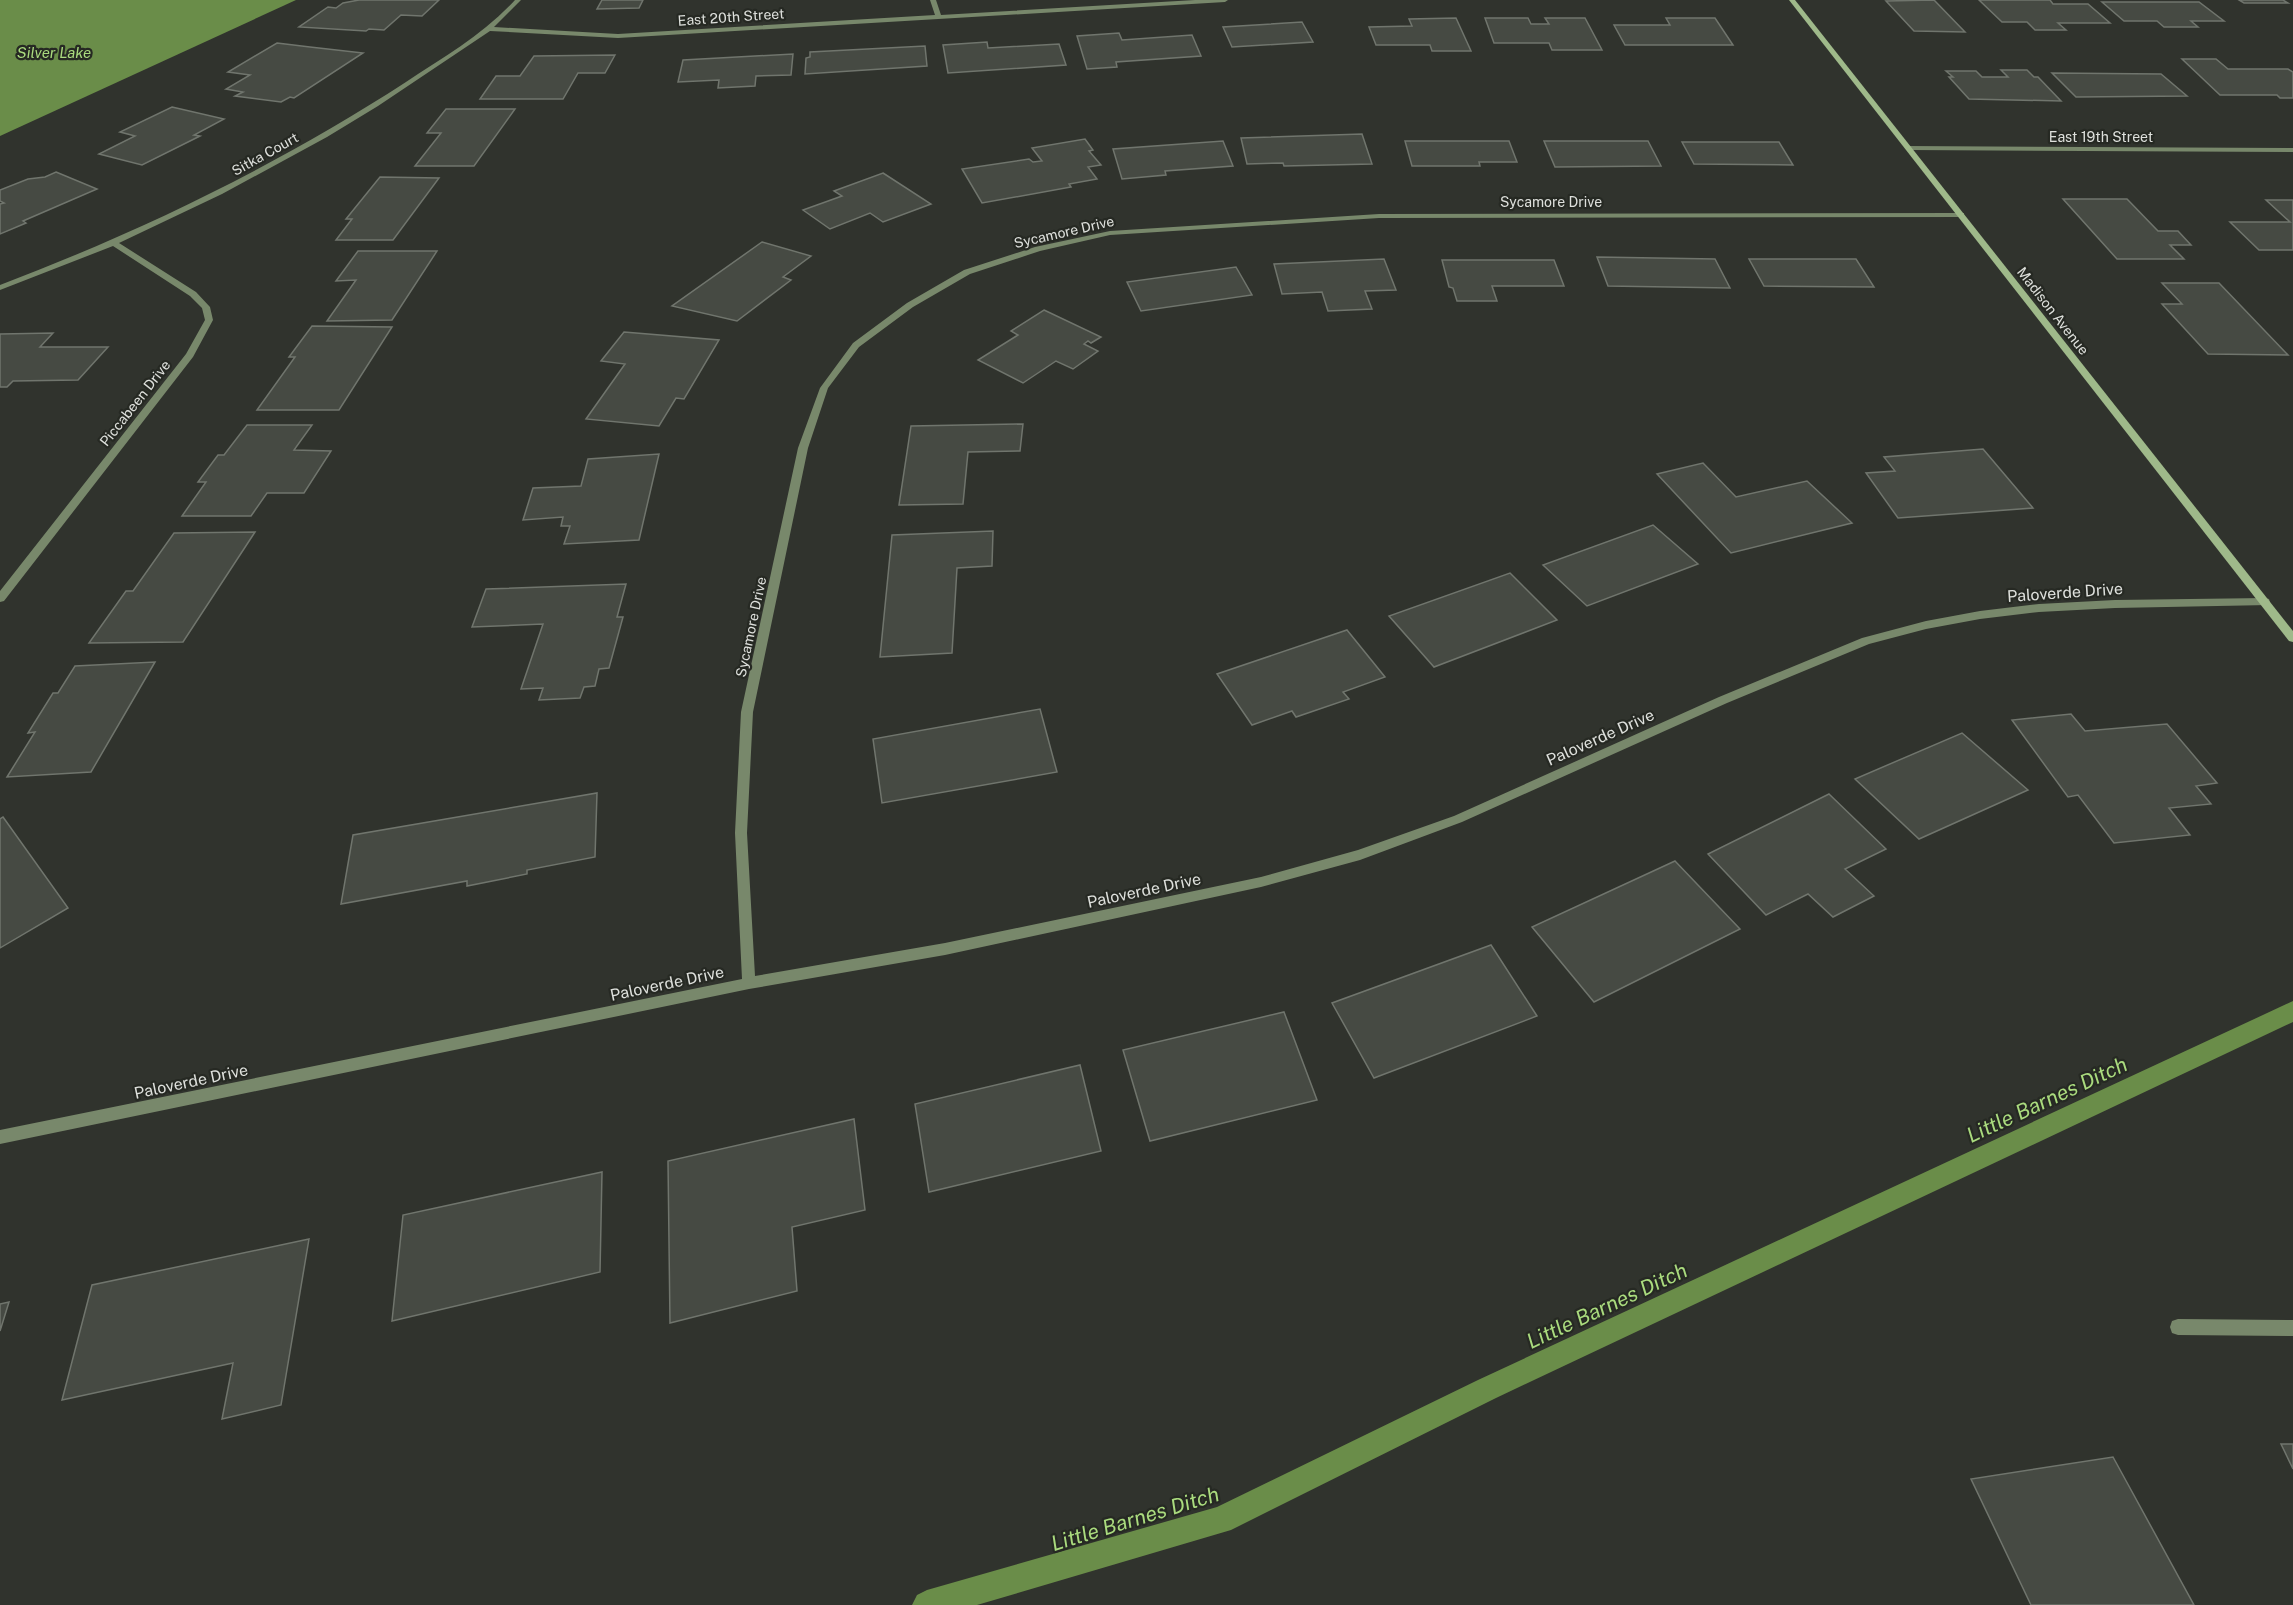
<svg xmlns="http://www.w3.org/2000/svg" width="2293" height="1605" viewBox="0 0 2293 1605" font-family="'Public Sans',sans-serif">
	<rect width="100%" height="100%" fill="#30332d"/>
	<path fill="#6a8d49" d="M0,0H296L0,136Z"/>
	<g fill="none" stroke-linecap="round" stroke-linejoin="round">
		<path fill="#6a8d49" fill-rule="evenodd" d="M2293,1001V1022L1496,1398L1231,1530L977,1605H912L917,1595L927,1590L1217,1507L1478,1380Z"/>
	</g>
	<g fill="#464a43" stroke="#70756d" stroke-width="1.5">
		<path d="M359,0H439L422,16L401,15L384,30L369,29L366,31L299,27L328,7L336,8L343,3Z"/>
		<path d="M602,0H643L639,8L597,9Z"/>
		<path d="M1934,0L1965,32L1914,31L1886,1Z"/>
		<path d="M1979,0H2050L2053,4H2088L2110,23H2058L2066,30H2035L2027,22H2002Z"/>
		<path d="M2239,0H2283L2288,3H2244Z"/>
		<path d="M2102,2H2199L2224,21H2191L2198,27H2164L2157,21H2124Z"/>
		<path d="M1456,18L1471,51H1432L1430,45H1376L1369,27L1412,26L1409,19Z"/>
		<path d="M1485,18H1528L1531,24H1549L1545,18H1585L1602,50H1552L1549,43H1494Z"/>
		<path d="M1666,18H1715L1733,45H1625L1614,25H1670Z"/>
		<path d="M1302,22L1313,42L1232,47L1223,27Z"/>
		<path d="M1119,33L1122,40L1192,35L1201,56L1116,62L1117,67L1087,69L1077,36Z"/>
		<path d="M987,42L988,48L1059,44L1066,65L948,73L943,45Z"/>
		<path d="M277,43L310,47L363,53L294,98L290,97L281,102L235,96L243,92L226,89L250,75L228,72Z"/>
		<path d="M925,46L927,66L805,74L806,58L810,57V52Z"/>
		<path d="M793,54L791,75L756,76L755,86L718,88L719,80L678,82L683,60Z"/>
		<path d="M615,55L605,73H578L563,99H480L496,76H520L534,56Z"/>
		<path d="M2182,59H2216L2228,69H2288L2293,72V98H2280L2277,95H2220Z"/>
		<path d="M2001,70H2027L2034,77H2038L2061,101L1969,99L1949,77H1953L1946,71H1976L1982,77H2008Z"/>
		<path d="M2052,73L2161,74L2187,96L2076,97Z"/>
		<path d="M172,107L224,119L194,135L200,136L142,165L99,154L135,136L120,132Z"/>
		<path d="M446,109H515L474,166H415L441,133H427Z"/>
		<path d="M1362,134L1372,164L1284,166L1283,163L1247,164L1241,138Z"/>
		<path d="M1085,139L1093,150L1089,151L1101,165L1088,167L1097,179L1069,184L1071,187L982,203L962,169L1029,159L1033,162L1042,161L1032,148Z"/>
		<path d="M1223,141L1233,166L1165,171L1166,175L1122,179L1113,149Z"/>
		<path d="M1405,141H1509L1517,162H1479L1480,166H1412Z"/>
		<path d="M1544,141H1648L1661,166L1555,167Z"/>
		<path d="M1682,142H1779L1793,165L1694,164Z"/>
		<path d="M56,172L97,189L23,221L26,223L0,234V204L4,203L0,201V190L28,179L45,177Z"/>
		<path d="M883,173L931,204L883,222L870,213L830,229L803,210L842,196L834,191Z"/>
		<path d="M380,177L439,178L393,240H336L352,219H346Z"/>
		<path d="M2063,199H2127L2158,231H2178L2191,245H2170L2184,259H2117Z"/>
		<path d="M2266,200H2293V250H2259L2230,222H2290Z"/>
		<path d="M762,242L811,256L783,277L791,280L737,321L672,306Z"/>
		<path d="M358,251H437L392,320L327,321L356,280L336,281Z"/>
		<path d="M1597,257L1715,259L1730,288L1608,286Z"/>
		<path d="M1384,259L1396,290L1365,291L1372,309L1328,311L1322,292L1282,294L1274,264Z"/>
		<path d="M1749,259H1856L1874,287L1764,286Z"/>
		<path d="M1442,260H1554L1564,286H1492L1497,301H1457L1453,288L1449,287Z"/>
		<path d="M1236,267L1252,295L1141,311L1127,282Z"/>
		<path d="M2162,283H2219L2288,355L2208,354L2162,304H2182Z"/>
		<path d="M1044,310L1101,337L1091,343L1088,341L1084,344L1098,351L1073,369L1056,361L1023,383L978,360L1018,335L1011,331Z"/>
		<path d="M312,326L392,327L339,410H257L295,357H289Z"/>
		<path d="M624,332L719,340L684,399L676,398L659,426L586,419L625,364L601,361Z"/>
		<path d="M53,333L40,347H108L78,380L13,381L7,387H0V334Z"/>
		<path d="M1023,424L1020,451L968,452L963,504L899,505L911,426Z"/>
		<path d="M247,425H312L294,450L331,451L304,493H267L251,516H182L206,482H198L218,455H224Z"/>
		<path d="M1983,449L2033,508L1898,518L1866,473L1895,471L1884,457Z"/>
		<path d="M659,454L639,540L564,544L570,526H561L563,517L523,520L533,488L581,486L588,459Z"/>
		<path d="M1703,463L1736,497L1807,481L1852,523L1731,553L1657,474Z"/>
		<path d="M1653,525L1698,564L1587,606L1543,565Z"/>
		<path d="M993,531L992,566L957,568L952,653L880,657L892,535Z"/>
		<path d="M255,532L183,642L89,643L126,591H133L174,533Z"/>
		<path d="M1510,573L1557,620L1434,667L1389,616Z"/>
		<path d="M626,584L617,617H623L609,668L599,669L595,686L584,687L580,698L539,700L543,688L521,689L543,624L472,627L486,589Z"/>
		<path d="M1347,630L1385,677L1343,692L1349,699L1296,717L1292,711L1252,725L1217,674Z"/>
		<path d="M155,662L91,772L7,777L35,732L28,733L53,693H58L75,666Z"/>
		<path d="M1040,709L1057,772L882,803L873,739Z"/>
		<path d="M2071,714L2085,731L2167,724L2217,783L2196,786L2211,804L2169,808L2190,835L2114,843L2078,795L2068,797L2012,720Z"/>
		<path d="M1962,733L2028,790L1919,839L1855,779Z"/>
		<path d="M597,793L595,857L527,870V874L467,886V881L341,904L353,835Z"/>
		<path d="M1829,794L1886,849L1845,869L1874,896L1833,917L1808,894L1766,915L1708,854Z"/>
		<path d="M3,817L68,908L0,948V819Z"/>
		<path d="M1675,861L1740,929L1594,1002L1532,927Z"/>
		<path d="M1491,945L1537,1016L1374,1078L1332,1003Z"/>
		<path d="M1284,1012L1317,1100L1150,1141L1123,1050Z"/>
		<path d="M1080,1065L1101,1151L929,1192L915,1104Z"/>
		<path d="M854,1119L865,1210L792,1227L797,1291L670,1323L668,1161Z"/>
		<path d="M602,1172L600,1272L392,1321L403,1215Z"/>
		<path d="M309,1239L281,1405L222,1419L233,1363L62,1400L92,1285Z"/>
		<path d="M9,1302L0,1331V1304Z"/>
		<path d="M2281,1444H2293V1469Z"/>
		<path d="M2113,1457L2194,1605H2031L1971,1479Z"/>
	</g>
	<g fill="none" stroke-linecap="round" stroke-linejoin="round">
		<path fill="#78886b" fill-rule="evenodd" d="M2178,1319L2293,1320V1336L2178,1335L2172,1333L2170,1327L2172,1321Z"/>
		<g fill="#78886b" fill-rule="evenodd">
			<path d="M515,0H521L494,27L618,34L935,15L930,0H936L941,15L1195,0H1228L1225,2L618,38L490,31L378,106L327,137L222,194L119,243L196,292L210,307L213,320L193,357L4,601L0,602V591L186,354L205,320L202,308L190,296L113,246L0,290V285C142,231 278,165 406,82C444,57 484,34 515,0Z"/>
			<path d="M1906,146L2293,148V152L1909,150L1905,148Z"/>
			<path d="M1961,213H1964V217L1379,218L1110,235L1040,251L970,274L913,307L859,347L828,388L808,448L753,712L747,833L755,976L945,943L1261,877L1358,850L1454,816L1719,697L1862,638L1926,621L1980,611L2039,604L2115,600L2265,598L2269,599L2270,602L2269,605L2115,608L2039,612L1980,619L1926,629L1869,644L1727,703L1462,822L1360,860L1261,887L945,955L749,989L0,1144V1130L742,979L735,833L741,712L798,448L820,388L853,343L907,303L964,270L1035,247L1110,231L1379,214Z"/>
		</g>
		<path fill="#9fb98a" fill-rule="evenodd" d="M1789,0H1795L2293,631V642L2289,641Z"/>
	</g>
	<g text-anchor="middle" stroke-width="4.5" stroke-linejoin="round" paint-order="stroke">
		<g font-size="14" fill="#dee0dc" stroke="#262923">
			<text transform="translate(731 17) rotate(-4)" y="5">East 20th Street</text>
			<text x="2101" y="142">East 19th Street</text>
			<text transform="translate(265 154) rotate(-29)" y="5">Sitka Court</text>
			<text x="1551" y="207">Sycamore Drive</text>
			<text transform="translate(1064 232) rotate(-13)" y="5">Sycamore Drive</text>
			<text transform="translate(2053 311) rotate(52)" y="5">Madison Avenue</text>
			<text transform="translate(135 403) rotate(-52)" y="5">Piccabeen Drive</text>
			<text transform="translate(751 627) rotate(-78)" y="5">Sycamore Drive</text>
		</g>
		<g font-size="15" font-style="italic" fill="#aadb7e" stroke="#262923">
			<text x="54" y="58">Silver Lake</text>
		</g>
		<g font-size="16" fill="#dee0dc" stroke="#262923">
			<text transform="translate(2065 592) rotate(-4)" y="6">Paloverde Drive</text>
			<text transform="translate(1600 737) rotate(-24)" y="6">Paloverde Drive</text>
			<text transform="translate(1144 890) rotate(-12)" y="6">Paloverde Drive</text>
			<text transform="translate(667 983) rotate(-12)" y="6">Paloverde Drive</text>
			<text transform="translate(191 1081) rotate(-12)" y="6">Paloverde Drive</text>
		</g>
		<g font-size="21" font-style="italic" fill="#aadb7e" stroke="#262923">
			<text transform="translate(2047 1100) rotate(-25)" y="7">Little Barnes Ditch</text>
			<text transform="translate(1607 1306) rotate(-25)" y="7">Little Barnes Ditch</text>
			<text transform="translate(1135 1519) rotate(-17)" y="7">Little Barnes Ditch</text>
		</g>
	</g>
</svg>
